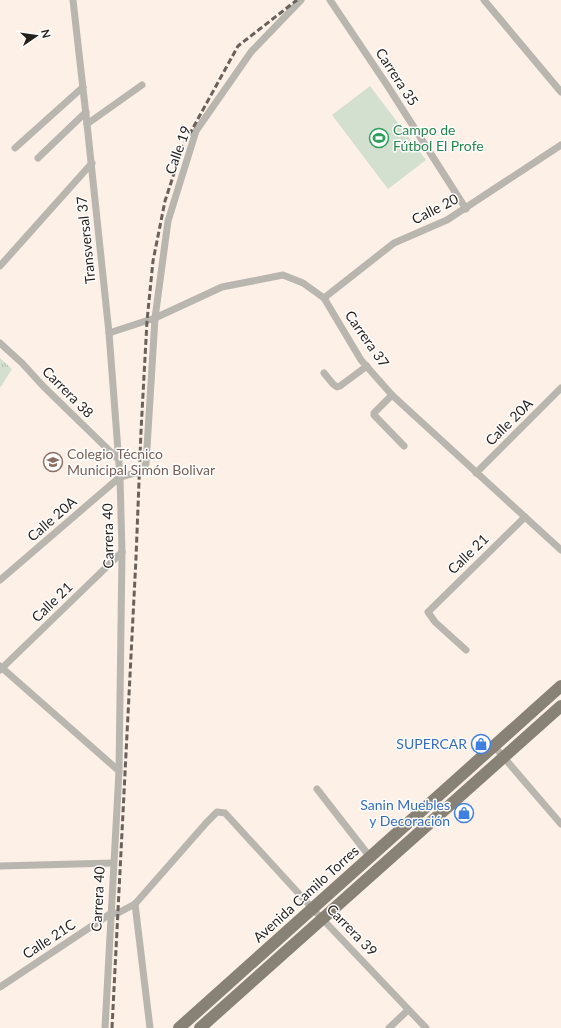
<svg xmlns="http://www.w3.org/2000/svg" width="561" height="1028" viewBox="0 0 561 1028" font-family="Lato,sans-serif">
	<defs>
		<pattern id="grass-tufts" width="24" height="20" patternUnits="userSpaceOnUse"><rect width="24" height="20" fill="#d3e0cf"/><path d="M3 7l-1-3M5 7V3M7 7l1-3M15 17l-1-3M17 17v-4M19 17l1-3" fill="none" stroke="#b5c0b1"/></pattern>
	</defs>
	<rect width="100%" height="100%" fill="#fdf0e7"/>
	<path fill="url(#grass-tufts)" d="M0,358L12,369L0,388Z"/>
	<path fill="#d3e0cf" d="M370,86L426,160L388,189L332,115Z"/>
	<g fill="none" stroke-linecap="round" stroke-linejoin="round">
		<g stroke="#b9b6af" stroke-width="7">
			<path d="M73,0L87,124L109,333L120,477L122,552L119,771L105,1028"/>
			<path d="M330,0L387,85L466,209"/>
			<path d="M484,0L561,92"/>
			<path d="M87,124L142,85"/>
			<path d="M15,148L83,87"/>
			<path d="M38,158L86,112"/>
			<path d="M0,266L92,163"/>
			<path d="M324,298L394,243L447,220L561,145"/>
			<path d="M109,333L155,318L222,287L283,275L303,283L324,298L361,360L392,395L561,550"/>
			<path d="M0,343L22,363L43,386L119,460"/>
			<path d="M324,373L333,384L337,387L340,386L367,366"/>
			<path d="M392,395L374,413V415L404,446"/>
			<path d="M476,473L561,388"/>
			<path d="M0,580L120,477L139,472L146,464L155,318L168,221L196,131L251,52L301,0"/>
			<path d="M466,650L435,622L428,612L525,517"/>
			<path d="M0,666L119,771"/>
			<path d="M0,670L122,552"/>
			<path d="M494,746L561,824"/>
			<path d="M317,789L370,857"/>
			<path d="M0,866L113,863"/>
			<path d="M135,904L150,1028"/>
			<path d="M0,987L110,914L118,913L135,904L207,822L217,812L225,813L312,908L426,1028"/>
			<path d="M389,1028L408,1010"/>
		</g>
		<g stroke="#888276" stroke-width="12">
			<path d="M179,1028L561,686"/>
			<path d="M200,1028L561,706"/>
		</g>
		<path stroke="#69615b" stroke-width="3" stroke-dasharray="6 3" stroke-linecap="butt" d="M112,1028L136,558L141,431L147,321L153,261L165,201L183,146L238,46L297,0"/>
	</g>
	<defs>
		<g id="stadium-ring" transform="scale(1)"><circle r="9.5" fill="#fff" stroke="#2e9e5b" stroke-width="1.5"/><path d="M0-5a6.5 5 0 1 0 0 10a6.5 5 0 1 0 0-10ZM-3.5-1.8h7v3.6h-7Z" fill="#2e9e5b"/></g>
		<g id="school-ring" transform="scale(1)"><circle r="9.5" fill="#fff" stroke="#8d6e63" stroke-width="1.5"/><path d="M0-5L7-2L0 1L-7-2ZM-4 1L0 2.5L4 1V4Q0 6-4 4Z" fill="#8d6e63"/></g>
		<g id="shop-ring" transform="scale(1)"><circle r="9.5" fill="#fff" stroke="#3f7fe0" stroke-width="1.5"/><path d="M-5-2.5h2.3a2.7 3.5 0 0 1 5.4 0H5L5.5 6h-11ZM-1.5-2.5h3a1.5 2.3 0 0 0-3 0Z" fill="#3f7fe0"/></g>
	</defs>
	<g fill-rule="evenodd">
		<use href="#stadium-ring" x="379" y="138"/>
		<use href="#school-ring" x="53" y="462"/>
		<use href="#shop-ring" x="481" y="744"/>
		<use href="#shop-ring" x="464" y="813"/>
	</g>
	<g text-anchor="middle" stroke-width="3" stroke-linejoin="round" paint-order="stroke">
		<g font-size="14" fill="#251f1b" stroke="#fff">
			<text transform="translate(397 77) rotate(57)" y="5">Carrera 35</text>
			<text transform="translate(178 150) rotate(-70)" y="5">Calle 19</text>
			<text transform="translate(435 209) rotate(-27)" y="5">Calle 20</text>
			<text transform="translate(86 240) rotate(-96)" y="5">Transversal 37</text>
			<text transform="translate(367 339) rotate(55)" y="5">Carrera 37</text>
			<text transform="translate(68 392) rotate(45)" y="5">Carrera 38</text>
			<text transform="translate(509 422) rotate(-45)" y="5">Calle 20A</text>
			<text transform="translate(52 519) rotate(-41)" y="5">Calle 20A</text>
			<text transform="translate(108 536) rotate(-91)" y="5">Carrera 40</text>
			<text transform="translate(468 554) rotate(-44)" y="5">Calle 21</text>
			<text transform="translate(52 602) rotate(-44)" y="5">Calle 21</text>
			<text transform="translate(306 894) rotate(-42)" y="5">Avenida Camilo Torres</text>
			<text transform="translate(98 899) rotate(-87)" y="5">Carrera 40</text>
			<text transform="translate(352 930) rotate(46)" y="5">Carrera 39</text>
			<text transform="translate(49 939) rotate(-33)" y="5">Calle 21C</text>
		</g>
		<g font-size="14" fill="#27864d" stroke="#fff" text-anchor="start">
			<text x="393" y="135">Campo de<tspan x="393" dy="16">Fútbol El Profe</tspan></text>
		</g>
		<g font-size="14" fill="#785e54" stroke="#fff" text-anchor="start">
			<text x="67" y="459">Colegio Técnico<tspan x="67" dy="16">Municipal Simón Bolivar</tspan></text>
		</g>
		<g font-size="14" fill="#366cbe" stroke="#fff" text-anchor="end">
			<text x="467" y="749">SUPERCAR</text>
			<text x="450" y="810">Sanin Muebles<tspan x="450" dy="16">y Decoración</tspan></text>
		</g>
	</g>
	<g transform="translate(36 36) rotate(77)" stroke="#ffffff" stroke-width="3" paint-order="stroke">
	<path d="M0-3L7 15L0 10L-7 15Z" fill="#251f1b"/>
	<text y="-6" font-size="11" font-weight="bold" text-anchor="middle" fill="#251f1b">N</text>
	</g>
</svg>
